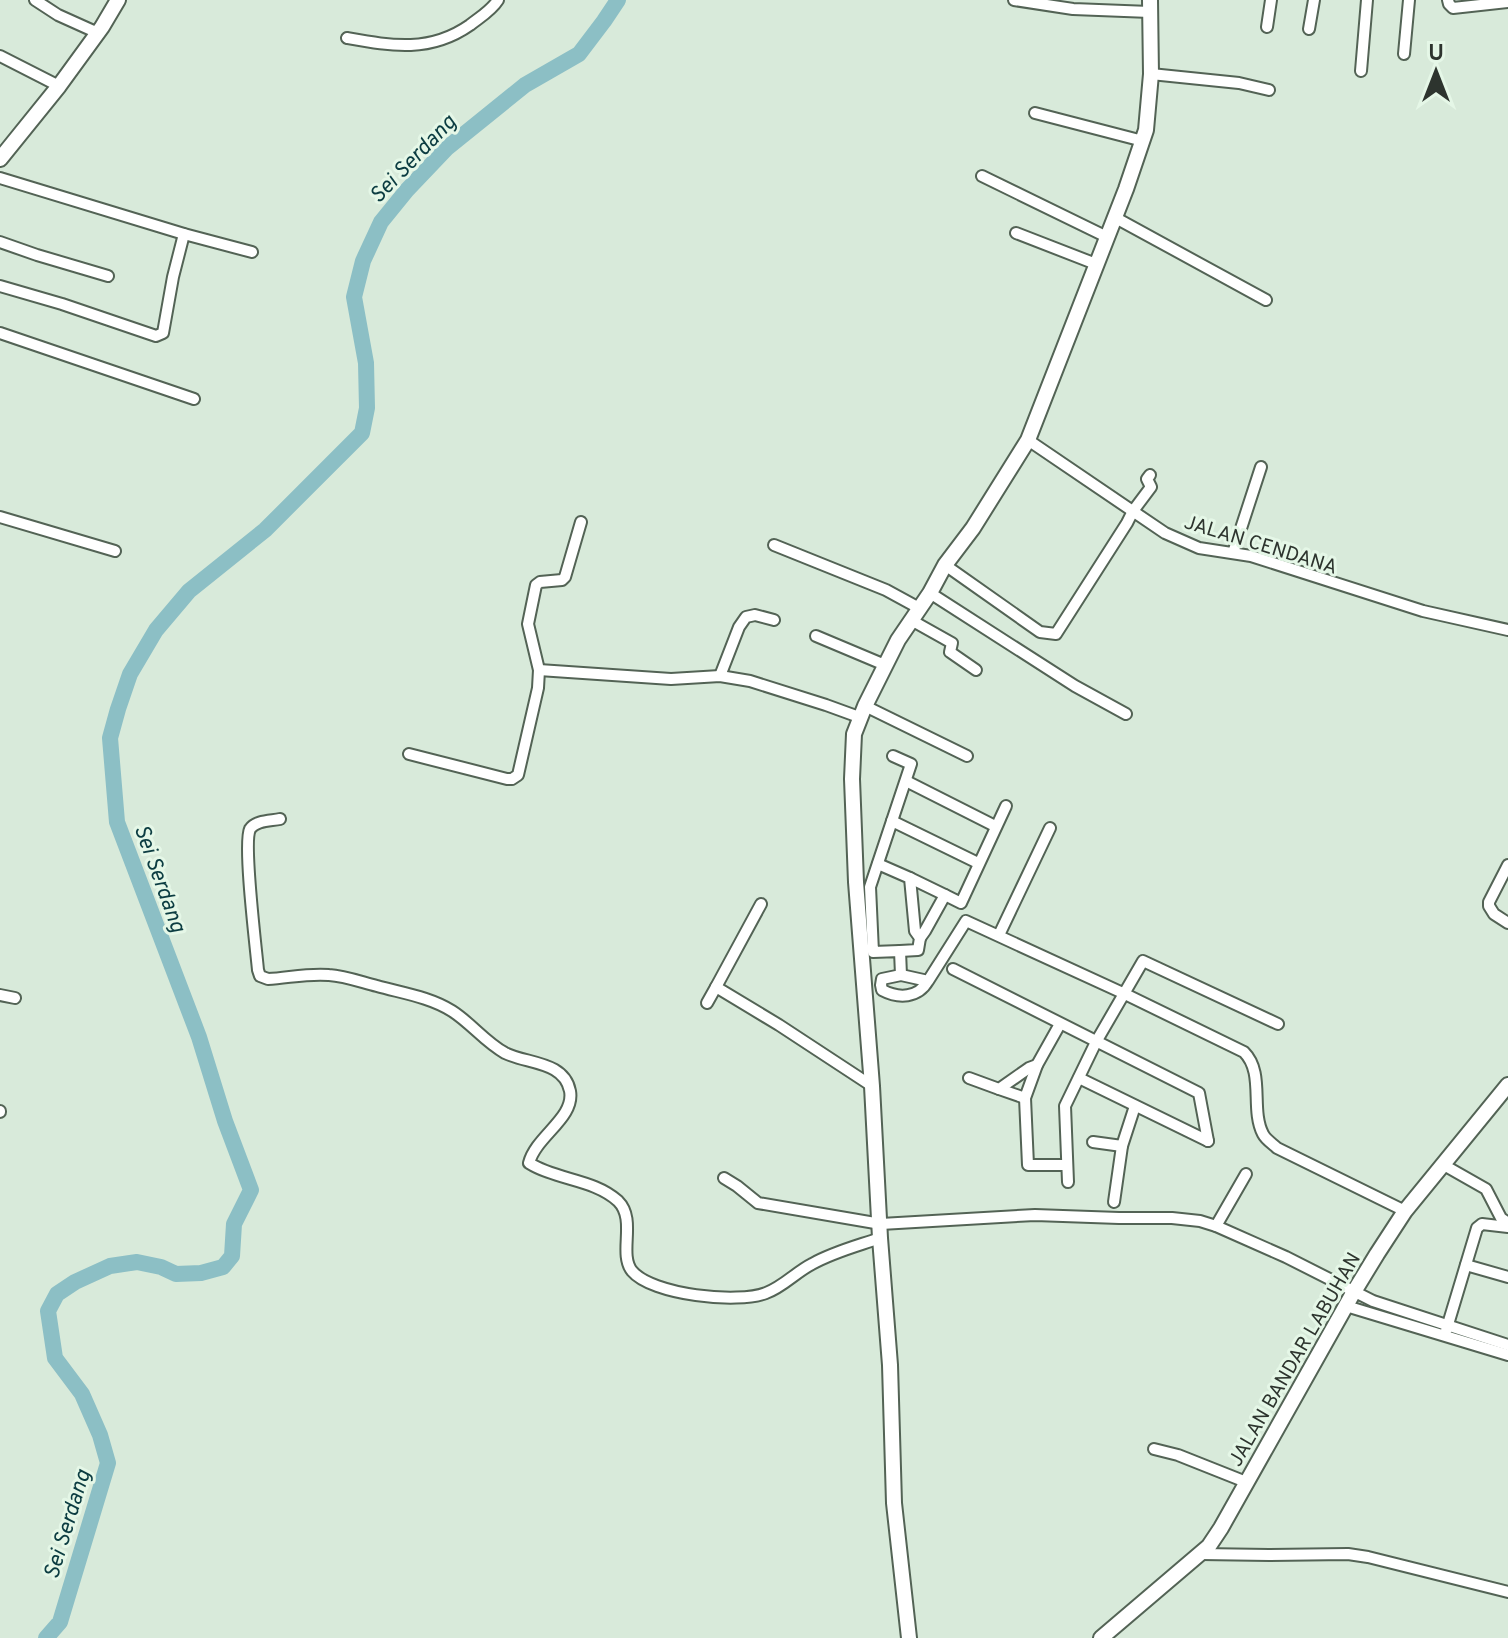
<svg xmlns="http://www.w3.org/2000/svg" width="1508" height="1638" viewBox="0 0 1508 1638" font-family="Overpass,sans-serif">
	<rect width="100%" height="100%" fill="#d8eada"/>
	<g fill="none" stroke-linecap="round" stroke-linejoin="round">
		<path stroke="#8cbfc5" stroke-width="16" d="M46,1638L60,1622L108,1463L100,1435L82,1394L55,1358L48,1311L57,1294L75,1282L110,1266L137,1262L161,1267L176,1274L201,1273L223,1267L232,1256L234,1224L251,1190L225,1121L199,1037L117,822L110,738L118,709L130,674L156,630L189,591L265,530L362,433L367,408L366,363L354,297L363,261L381,222L407,190L447,148L525,85L579,54L604,21L618,0"/>
		<g stroke="#536355" stroke-width="14">
			<g id="street">
				<path d="M35,0L58,15L98,33"/>
				<path d="M1014,0L1073,9L1150,12"/>
				<path d="M1448,0L1449,4L1453,8L1508,2"/>
				<path d="M1267,27L1271,0"/>
				<path d="M1309,29L1314,0"/>
				<path d="M347,38C392,46 430,53 470,25C480,17 491,11 498,0"/>
				<path d="M1404,54L1409,0"/>
				<path d="M0,56L59,86"/>
				<path d="M1361,71L1367,0"/>
				<path d="M1151,74L1239,83L1269,90"/>
				<path d="M1035,113L1143,141"/>
				<path d="M982,176L1107,237"/>
				<path d="M0,178L184,234L252,252"/>
				<path d="M1114,217L1266,300"/>
				<path d="M1016,233L1096,264"/>
				<path d="M0,242L37,255L108,276"/>
				<path d="M0,286L62,304L156,336L163,333L173,277L184,234"/>
				<path d="M0,333L194,399"/>
				<path d="M1028,440L1165,533L1199,548L1251,556L1423,611L1508,630"/>
				<path d="M0,517L115,551"/>
				<path d="M774,545L886,590L919,608"/>
				<path d="M1233,553L1261,467"/>
				<path d="M945,565L1040,632L1056,634L1127,523L1133,511L1151,487L1147,479L1150,475"/>
				<path d="M930,593L1075,686L1126,714"/>
				<path d="M911,620L952,643L950,652L976,670"/>
				<path d="M816,636L885,665"/>
				<path d="M539,670L671,679L720,676L750,681L826,705L859,717"/>
				<path d="M720,676L739,627L746,617L755,615L774,620"/>
				<path d="M865,706L967,756"/>
				<path d="M409,754L507,779H512L518,775L538,688L539,670L528,624L536,585L540,582L562,580L565,577L581,522"/>
				<path d="M893,756L911,764L870,887L873,952L900,951L901,975"/>
				<path d="M906,781L995,826"/>
				<path d="M280,819C271,821 256,820 250,829C243,843 256,948 258,970L260,976L268,979C288,978 308,973 329,975C345,976 361,982 377,986C402,993 430,997 452,1011C471,1023 485,1042 505,1053C527,1064 564,1061 570,1091C575,1118 536,1136 529,1163C556,1180 594,1179 618,1201C637,1220 618,1253 632,1271C652,1295 738,1304 766,1293C783,1287 796,1272 812,1264C833,1252 857,1246 880,1238"/>
				<path d="M892,821L978,863"/>
				<path d="M878,864L910,878L915,931L920,938L918,950L900,951"/>
				<path d="M1508,865L1489,902V906L1494,914L1508,923"/>
				<path d="M910,878L945,895L925,931L920,938"/>
				<path d="M945,895L961,903L1006,806"/>
				<path d="M761,904L716,987L779,1025L872,1086"/>
				<path d="M999,935L1050,828"/>
				<path d="M953,969L1199,1093L1208,1141"/>
				<path d="M928,981L901,975L882,979L881,985L882,990C899,999 918,998 928,981L966,921L1125,994L1244,1052C1265,1073 1250,1109 1263,1134C1266,1140 1273,1144 1277,1148L1405,1211"/>
				<path d="M0,995L15,998"/>
				<path d="M707,1003L716,987"/>
				<path d="M1060,1024L1037,1065L1025,1098L1028,1165H1067"/>
				<path d="M969,1078L999,1089L1029,1068L1037,1065"/>
				<path d="M1079,1078L1208,1141"/>
				<path d="M999,1089L1025,1098"/>
				<path d="M0,1111V1112"/>
				<path d="M1093,1142L1122,1146"/>
				<path d="M1442,1164L1486,1189L1501,1218L1508,1223"/>
				<path d="M724,1178L737,1186L758,1203L881,1224L1035,1215L1119,1218H1172L1200,1221L1216,1226L1286,1257L1373,1301L1508,1345"/>
				<path d="M1068,1182L1065,1106L1096,1042L1143,961L1278,1024"/>
				<path d="M1114,1202L1122,1146L1135,1106"/>
				<path d="M1216,1226L1246,1174"/>
				<path d="M1466,1265L1508,1277"/>
				<path d="M1346,1306L1508,1355"/>
				<path d="M1446,1331L1477,1228L1482,1224L1508,1227"/>
				<path d="M1154,1449L1178,1455L1246,1482"/>
				<path d="M1201,1554L1269,1555L1348,1554L1368,1557L1508,1592"/>
			</g>
		</g>
		<g stroke="#536355" stroke-width="18">
			<g id="secondary">
				<path d="M0,159L59,86L102,27L118,0"/>
				<path d="M909,1638L894,1503L890,1365L880,1238L872,1086L856,882L852,779L854,734L865,706L898,640L930,593L945,565L973,528L1028,440L1126,189L1146,130L1151,74L1150,0"/>
				<path d="M1101,1638L1209,1546L1221,1528L1352,1295L1377,1254L1405,1211L1508,1085"/>
			</g>
		</g>
		<use href="#street" stroke="#fff" stroke-width="10"/>
		<use href="#secondary" stroke="#fff" stroke-width="14"/>
	</g>
	<g text-anchor="middle" stroke-width="6" stroke-linejoin="round" paint-order="stroke">
		<g font-size="20" fill="#2d342e" stroke="#e5f7e7">
			<text transform="translate(1261 544) rotate(17)" y="7">JALAN CENDANA</text>
			<text transform="translate(1294 1359) rotate(-60)" y="7">JALAN BANDAR LABUHAN</text>
		</g>
		<g font-size="22" font-style="italic" fill="#0b3c41" stroke="#e5f7e7">
			<text transform="translate(412 158) rotate(-46)" y="8">Sei Serdang</text>
			<text transform="translate(161 878) rotate(70)" y="8">Sei Serdang</text>
			<text transform="translate(66 1524) rotate(-73)" y="8">Sei Serdang</text>
		</g>
	</g>
	<g transform="translate(1436 72)" stroke="#e5f7e7" stroke-width="6" paint-order="stroke">
	<path d="M0-6L14 30L0 20L-14 30Z" fill="#2d342e"/>
	<text y="-12" font-size="22" font-weight="bold" text-anchor="middle" fill="#2d342e">U</text>
	</g>
</svg>
